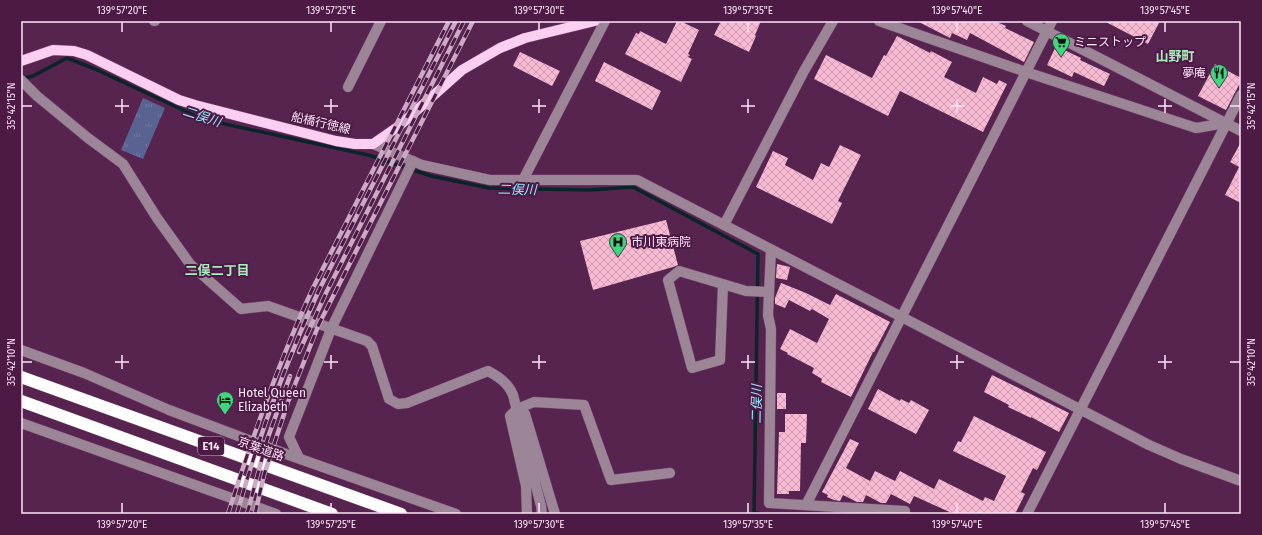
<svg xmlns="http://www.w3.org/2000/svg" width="1262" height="535" viewBox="0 0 1262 535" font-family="'Fira Sans','Noto Sans JP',sans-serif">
	<defs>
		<pattern id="grass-tufts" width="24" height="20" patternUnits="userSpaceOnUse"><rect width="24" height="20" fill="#586391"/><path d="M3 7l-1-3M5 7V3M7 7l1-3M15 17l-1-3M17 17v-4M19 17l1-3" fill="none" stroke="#7179a1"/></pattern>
		<pattern id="building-cross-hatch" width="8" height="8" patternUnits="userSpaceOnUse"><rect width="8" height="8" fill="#f8bad3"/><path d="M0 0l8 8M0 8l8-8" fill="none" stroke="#cd9cb1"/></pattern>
	</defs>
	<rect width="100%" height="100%" fill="#572450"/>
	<path fill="url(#grass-tufts)" d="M143,98L165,108L143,159L121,150Z"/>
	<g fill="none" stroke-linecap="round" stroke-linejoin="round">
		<path stroke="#0a2429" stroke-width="3.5" d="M22,78L33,76L67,58L95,69L202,119L368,155L431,176L489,188L590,190L633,187L758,254L754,512L760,514"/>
	</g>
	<g fill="url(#building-cross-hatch)">
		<path d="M677,21H680L699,30L688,54L690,55L688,57L692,59L681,82L625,54L636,33L639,34L640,31L666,44Z"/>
		<path d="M721,21H761L755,35L756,36L749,52L714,35Z"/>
		<path d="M917,21H995L1006,26L1005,28L1034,42L1024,62L970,33L967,40L952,33L950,38Z"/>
		<path d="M1104,21H1160L1148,44Z"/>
		<path d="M897,36L930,53L931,51L952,62L944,77L976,93L983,77L997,84L999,80L1007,84L983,132L900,91L888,116L814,79L826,55L872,78L884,55L886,56Z"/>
		<path d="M1056,46L1081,58L1080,60L1110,74L1104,86L1074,72L1072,77L1047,65Z"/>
		<path d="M520,52L560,71L552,86L513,66Z"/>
		<path d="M604,62L661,91L652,110L595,81Z"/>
		<path d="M1215,64L1241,78V81L1226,110L1198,96Z"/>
		<path d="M1241,142V203L1225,195L1239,167L1230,162Z"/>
		<path d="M840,145L861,155L838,201L842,203L832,224L756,187L773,151L788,158L785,165L813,180L821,163L829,167Z"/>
		<path d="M666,220L678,265L673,267L593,290L580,241Z"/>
		<path d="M777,264L790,267L787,280L776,278Z"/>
		<path d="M781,283L806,293L830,305L836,294L890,322L874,352H873L851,397L821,382L822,379L812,373L814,368L787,354L788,353L780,349L790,329L817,343L829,319L812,309L810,311L789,300L785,308L775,304V298Z"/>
		<path d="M992,375L1069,413L1059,432L1031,417V418L1008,407L1009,405L984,392Z"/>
		<path d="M878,389L900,401L901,399L909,403L911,400L929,410L916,434L868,409Z"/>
		<rect x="777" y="393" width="9" height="16"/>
		<path d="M785,414H807L806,443H801L800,491H789V494H777L779,432H785Z"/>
		<path d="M974,416L1046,452L1037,470L1033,468L1021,492L1025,494L1015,514H954L914,496L910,504L891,494L886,503H881L866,495L863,502H857L843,495L840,501L834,500L827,497L828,495L822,492L850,439L859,443L846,468L870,481L875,471L895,481L900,471L934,489L939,479L983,501L985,497L994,501L1006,476L953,451L958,441L961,442Z"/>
	</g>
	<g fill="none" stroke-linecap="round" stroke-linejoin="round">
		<g stroke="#72436b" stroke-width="11">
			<g id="minor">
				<path d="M154,21H155"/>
				<path d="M879,21L1026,72L1196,128L1226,123"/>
				<path d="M1027,21L1241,131"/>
				<path d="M21,80L37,96L88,138L123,164L157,218L190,264L241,309L268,306L367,341L372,346L389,399L398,404L407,403L488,371C499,377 508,383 513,395L541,506L542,514"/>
				<path d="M348,87L381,21"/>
				<path d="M373,144L422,165L490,180H637L1149,445L1181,459L1241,481"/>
				<path d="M523,180L605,21"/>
				<path d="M724,225L804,71L833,21"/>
				<path d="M771,250L768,315L771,329L769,503L905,511"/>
				<path d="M723,284L720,360L692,368L668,280L679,271L746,291L769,292"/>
				<path d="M21,350L84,373L169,410L286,454L456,514"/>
				<path d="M517,409L525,414L555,514"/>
				<path d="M21,423L276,514"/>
				<path d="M299,458L289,437L331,329L413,161"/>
				<path d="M806,505L1052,21"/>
				<path d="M527,514L526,486L510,416L517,409L534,402L584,405L611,480L670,473"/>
				<path d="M1027,514L1241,95"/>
			</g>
		</g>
		<g stroke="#72436b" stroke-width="11">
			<path id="major" d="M21,61L53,50L74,51L87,55L179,100L195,105L336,141L355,144H373L399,126L462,70L500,48L525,38L595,21"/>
		</g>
		<g stroke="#72436b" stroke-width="13">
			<g id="highway">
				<path d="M21,377L401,514"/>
				<path d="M21,401L332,514"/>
			</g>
		</g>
		<use href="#minor" stroke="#9b8597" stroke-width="10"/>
		<use href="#major" stroke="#fccef2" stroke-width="10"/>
		<use href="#highway" stroke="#fefefe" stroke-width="12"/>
		<g stroke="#ccaac6" stroke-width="4.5">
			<g id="rail">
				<path d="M299,352L326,293L464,21"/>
				<path d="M228,514C252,438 279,361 313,288L449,21"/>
				<path d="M237,514C258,438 286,362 319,290L456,21"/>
				<path d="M247,514L267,440L290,376"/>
				<path d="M255,514L264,475L288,402L319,324L473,21"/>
			</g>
		</g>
		<use href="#rail" stroke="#4c1a45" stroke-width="3" stroke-dasharray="9" stroke-linecap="butt"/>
	</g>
	<path fill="none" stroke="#fee4f9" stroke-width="1.5" d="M122,22V32M331,22V32M539,22V32M748,22V32M957,22V32M1165,22V32M122,99V113M331,99V113M539,99V113M748,99V113M957,99V113M1165,99V113M22,106H32M115,106H129M324,106H338M532,106H546M741,106H755M950,106H964M1158,106H1172M1230,106H1240M122,355V369M331,355V369M539,355V369M748,355V369M957,355V369M1165,355V369M22,362H32M115,362H129M324,362H338M532,362H546M741,362H755M950,362H964M1158,362H1172M1230,362H1240M122,503V513M331,503V513M539,503V513M748,503V513M957,503V513M1165,503V513"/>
	<defs>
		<g id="supermarket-pin" transform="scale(0.9)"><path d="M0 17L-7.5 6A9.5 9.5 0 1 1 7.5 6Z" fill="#3dd77e" stroke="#4c1a45"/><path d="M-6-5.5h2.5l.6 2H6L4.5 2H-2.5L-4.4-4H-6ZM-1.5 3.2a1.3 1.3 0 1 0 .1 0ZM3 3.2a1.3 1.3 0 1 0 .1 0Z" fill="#111"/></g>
		<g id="restaurant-pin" transform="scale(0.9)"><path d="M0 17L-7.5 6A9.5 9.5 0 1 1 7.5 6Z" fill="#3dd77e" stroke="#4c1a45"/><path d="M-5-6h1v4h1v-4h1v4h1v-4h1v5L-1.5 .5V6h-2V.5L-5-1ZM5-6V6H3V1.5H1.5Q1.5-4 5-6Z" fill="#111"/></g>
		<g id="hospital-pin" transform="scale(0.9)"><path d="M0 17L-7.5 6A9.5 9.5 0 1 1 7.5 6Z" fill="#3dd77e" stroke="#4c1a45"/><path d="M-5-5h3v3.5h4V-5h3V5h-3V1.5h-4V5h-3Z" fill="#111"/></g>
		<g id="hotel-pin" transform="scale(0.9)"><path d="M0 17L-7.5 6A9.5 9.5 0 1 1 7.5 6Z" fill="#3dd77e" stroke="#4c1a45"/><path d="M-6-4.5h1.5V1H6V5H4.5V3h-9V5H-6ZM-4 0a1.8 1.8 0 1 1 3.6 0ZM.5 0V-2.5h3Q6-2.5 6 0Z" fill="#111"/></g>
	</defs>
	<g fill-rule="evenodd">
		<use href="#supermarket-pin" x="1061" y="42"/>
		<use href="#restaurant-pin" x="1219" y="73"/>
		<use href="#hospital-pin" x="618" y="242"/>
		<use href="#hotel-pin" x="225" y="400"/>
	</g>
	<g text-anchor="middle" stroke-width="4" stroke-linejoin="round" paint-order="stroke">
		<rect fill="#4c1a45" stroke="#c9a7c3" stroke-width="1" x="198" y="437" width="26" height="18" rx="3"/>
		<g font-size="11" font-weight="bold" fill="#fee4f9">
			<text x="211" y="450">E14</text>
		</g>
		<g font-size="12" fill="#fee4f9" stroke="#4c1a45" text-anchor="start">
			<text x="1074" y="46">ミニストップ</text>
			<text x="1206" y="77" text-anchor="end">夢庵</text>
			<text x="631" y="246">市川東病院</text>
			<text x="238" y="397">Hotel Queen<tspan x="238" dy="14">Elizabeth</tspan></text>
		</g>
		<g font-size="12" fill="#fee4f9" stroke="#4c1a45">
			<text transform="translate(321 123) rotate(13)" y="4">船橋行徳線</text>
			<text transform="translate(261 449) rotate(20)" y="4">京葉道路</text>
		</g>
		<g font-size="13" font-weight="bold" fill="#a6eebb" stroke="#4c1a45">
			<text x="1175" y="61">山野町</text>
			<text x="217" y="275">二俣二丁目</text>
		</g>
		<g font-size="13" font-style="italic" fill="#92ebff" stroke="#4c1a45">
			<text transform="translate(202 116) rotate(18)" y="5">二俣川</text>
			<text transform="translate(517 189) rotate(1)" y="5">二俣川</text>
			<text transform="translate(756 404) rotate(-89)" y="5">二俣川</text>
		</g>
	</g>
	<rect width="1262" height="535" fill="none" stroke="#4c1a45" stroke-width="44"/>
	<rect x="22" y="22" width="1218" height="491" fill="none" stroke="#fee4f9" stroke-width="1.5"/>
	<g font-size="10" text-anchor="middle" fill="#fee4f9">
		<text x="122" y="14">139°57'20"E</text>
		<text x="331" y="14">139°57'25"E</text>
		<text x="539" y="14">139°57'30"E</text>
		<text x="748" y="14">139°57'35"E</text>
		<text x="957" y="14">139°57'40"E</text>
		<text x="1165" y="14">139°57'45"E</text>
		<text transform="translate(11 106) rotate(-90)" y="4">35°42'15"N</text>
		<text transform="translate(1251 106) rotate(-90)" y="4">35°42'15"N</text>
		<text transform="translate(11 362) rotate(-90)" y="4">35°42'10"N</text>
		<text transform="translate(1251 362) rotate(-90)" y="4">35°42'10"N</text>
		<text x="122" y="528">139°57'20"E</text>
		<text x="331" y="528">139°57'25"E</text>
		<text x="539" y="528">139°57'30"E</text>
		<text x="748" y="528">139°57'35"E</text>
		<text x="957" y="528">139°57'40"E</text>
		<text x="1165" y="528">139°57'45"E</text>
	</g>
</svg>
